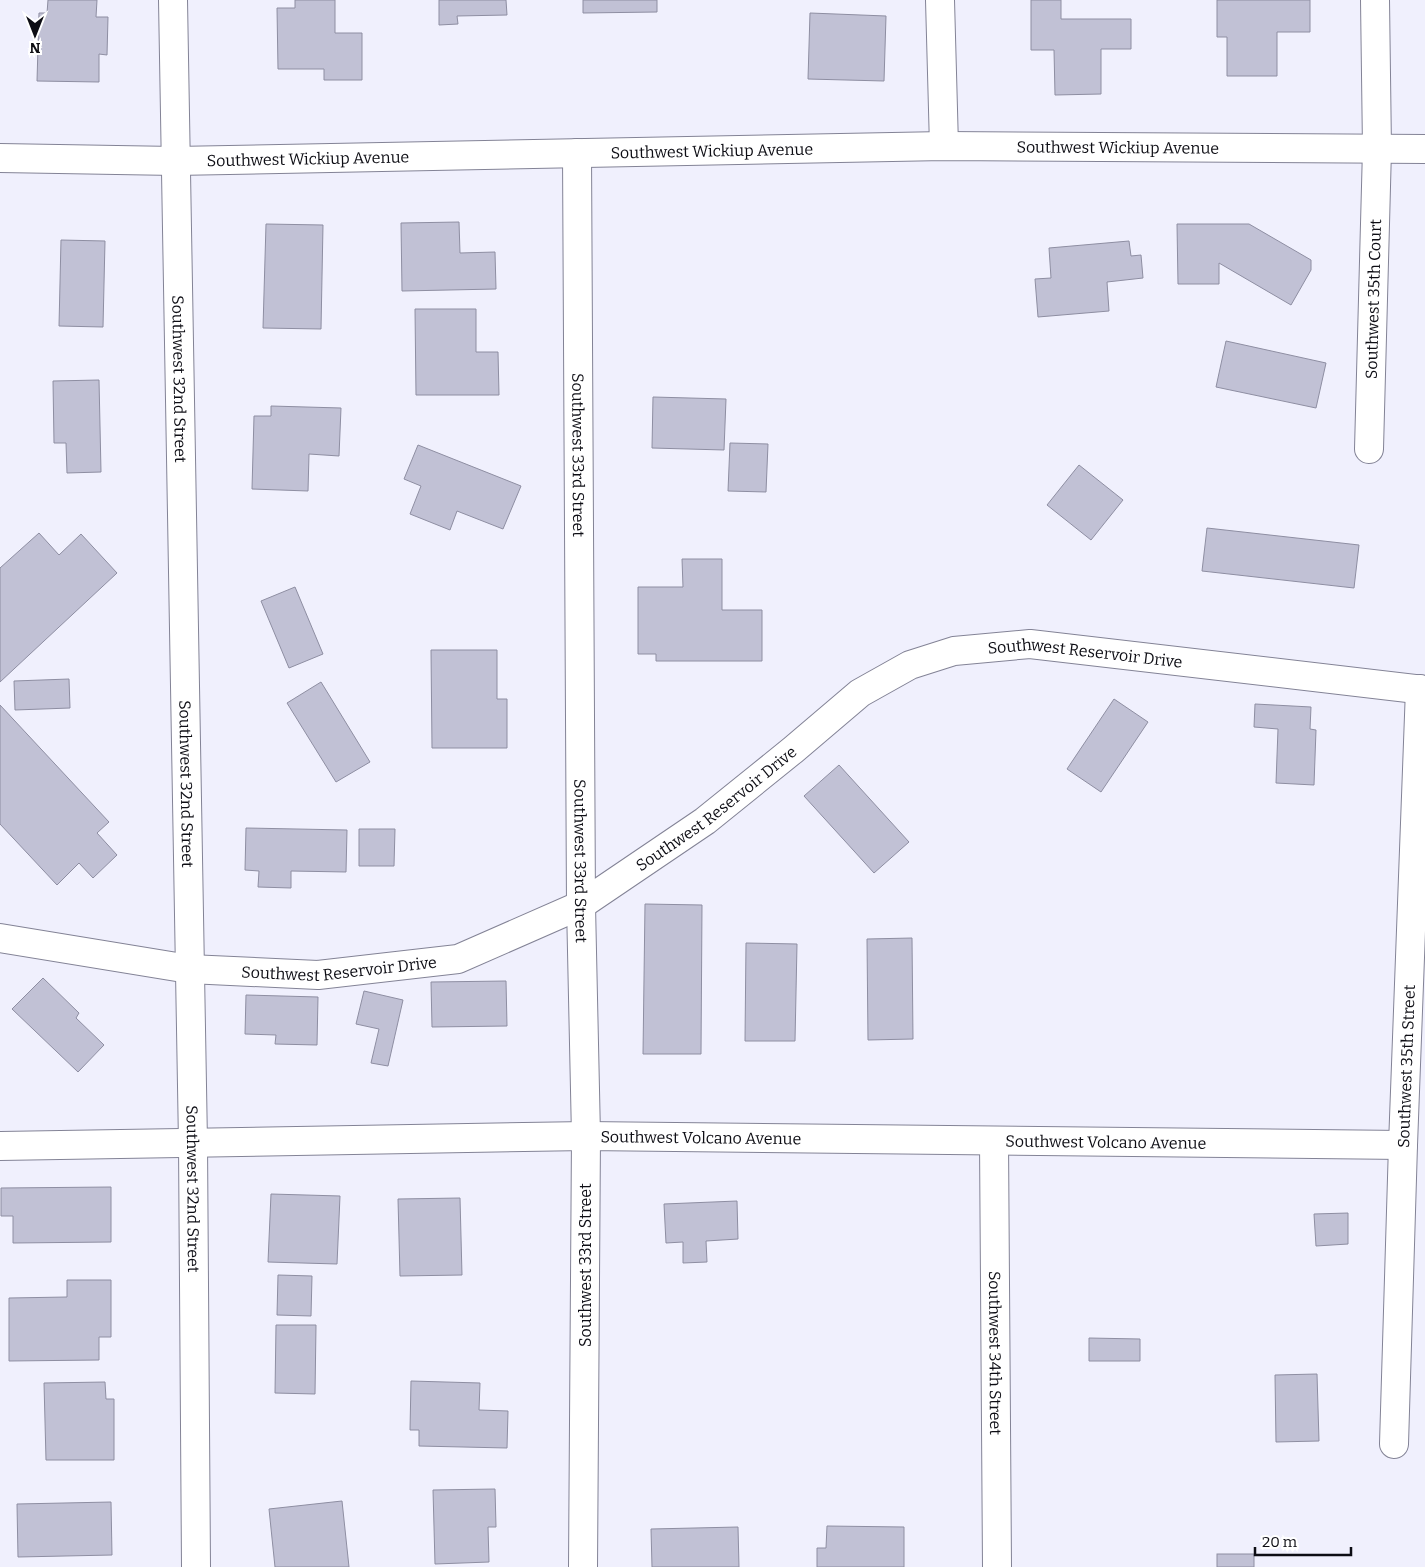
<svg xmlns="http://www.w3.org/2000/svg" width="1425" height="1567" viewBox="0 0 1425 1567" font-family="Bitter,serif">
	<rect width="100%" height="100%" fill="#f0f0fd"/>
	<g fill="#c1c1d5" stroke="#8e8ea2">
		<path d="M48,0H97L96,17H108L107,55L99,54V82L37,81L39,13H47Z"/>
		<path d="M295,0H335V33H362V80H324V69H278L277,8H295Z"/>
		<path d="M439,0H506L507,15L457,16L458,24L439,25Z"/>
		<path d="M583,0H657V12L583,13Z"/>
		<path d="M1031,0H1061V19H1131V49H1101V94L1055,95L1054,50H1031Z"/>
		<path d="M1217,0H1310V32H1277V76H1227V37H1217Z"/>
		<path d="M810,13L886,16L884,81L808,79Z"/>
		<path d="M459,222L460,253L495,252L496,289L402,291L401,223Z"/>
		<path d="M266,224L323,225L321,329L263,328Z"/>
		<path d="M1177,224H1249L1311,260V270L1291,305L1219,263V284H1178Z"/>
		<path d="M61,240L105,241L103,327L59,326Z"/>
		<path d="M1129,241L1131,256L1141,255L1143,278L1107,282L1109,311L1038,317L1035,279L1051,278L1049,248Z"/>
		<path d="M415,309H476V352H498L499,395H416Z"/>
		<path d="M1226,341L1326,363L1316,408L1216,387Z"/>
		<path d="M99,380L101,472L67,473L66,443H54L53,381Z"/>
		<path d="M653,397L726,399L724,450L652,448Z"/>
		<path d="M271,406L341,408L339,456L309,454L308,491L252,489L254,416H271Z"/>
		<path d="M730,443L768,444L766,492L728,491Z"/>
		<path d="M418,445L521,486L503,529L457,511L450,530L410,514L421,486L404,479Z"/>
		<path d="M1079,465L1123,500L1091,540L1047,505Z"/>
		<path d="M1207,528L1359,545L1354,588L1202,571Z"/>
		<path d="M39,533L59,555L81,534L117,573L0,682V568Z"/>
		<path d="M682,559H722V610H762V661H656V654H638V587H683Z"/>
		<path d="M295,587L323,654L289,668L261,601Z"/>
		<path d="M431,650H497V699H507V748H432Z"/>
		<path d="M69,679L70,708L15,710L14,681Z"/>
		<path d="M321,682L370,762L336,782L287,703Z"/>
		<path d="M1114,699L1148,722L1101,792L1067,769Z"/>
		<path d="M1255,704L1311,707L1310,729L1316,730L1314,785L1276,783L1278,729L1254,727Z"/>
		<path d="M0,705L109,822L97,833L117,855L93,878L79,863L57,885L0,824Z"/>
		<path d="M839,765L909,842L874,873L804,796Z"/>
		<path d="M246,828L347,830L346,872L291,871V888L258,887L259,871L245,870Z"/>
		<path d="M359,829H395L394,866H359Z"/>
		<path d="M645,904L702,905L701,1054H643Z"/>
		<path d="M912,938L913,1039L868,1040L867,939Z"/>
		<path d="M746,943L797,944L795,1041H745Z"/>
		<path d="M43,978L79,1013L76,1018L104,1045L78,1072L12,1009Z"/>
		<path d="M506,981L507,1026L432,1027L431,982Z"/>
		<path d="M364,991L403,1000L388,1066L371,1063L379,1029L356,1024Z"/>
		<path d="M246,995L318,997L317,1045L275,1044L276,1035L245,1034Z"/>
		<path d="M111,1187V1242L13,1243V1216H1V1188Z"/>
		<path d="M271,1194L340,1196L337,1264L268,1262Z"/>
		<path d="M460,1198L462,1275L400,1276L398,1199Z"/>
		<path d="M737,1201L738,1239L706,1241L707,1262L683,1263V1242L666,1243L664,1204Z"/>
		<path d="M1348,1213V1244L1316,1246L1314,1214Z"/>
		<path d="M278,1275L312,1276L311,1316L277,1315Z"/>
		<path d="M67,1280H111V1337H99V1360L9,1361V1298L67,1297Z"/>
		<path d="M276,1325H316L315,1394L275,1393Z"/>
		<path d="M1089,1338L1140,1339V1361H1089Z"/>
		<path d="M1317,1374L1319,1441L1276,1442L1275,1375Z"/>
		<path d="M411,1381L480,1383L479,1410L508,1411L507,1448L419,1446V1430H410Z"/>
		<path d="M105,1382L106,1399H114V1460H46L44,1383Z"/>
		<path d="M495,1489L496,1527H488L489,1562L435,1564L433,1490Z"/>
		<path d="M342,1501L349,1567H275L269,1509Z"/>
		<path d="M111,1502L112,1555L18,1557L17,1504Z"/>
		<path d="M827,1526L904,1527V1567H817V1548H826Z"/>
		<path d="M738,1527L739,1567H652L651,1529Z"/>
		<rect x="1217" y="1554" width="37" height="13"/>
	</g>
	<g fill="none" stroke-linecap="round" stroke-linejoin="round">
		<g stroke="#838396" stroke-width="30">
			<g id="minor">
				<path id="s1" d="M173,0L193,1143L196,1567"/>
				<path d="M940,0L944,146"/>
				<path id="s2" d="M577,153L581,905L586,1136L583,1567"/>
				<path id="s3" d="M0,158L175,161L944,146L1425,149"/>
				<path id="s4" d="M1369,449L1377,149L1375,0"/>
				<path id="s5" d="M0,938L189,969L318,975L458,959L581,905L705,821L793,750L860,693L910,665L954,651L1030,644L1425,690"/>
				<path id="s6" d="M994,1141L997,1567"/>
				<path id="s7" d="M0,1146L586,1136L1403,1145"/>
				<path id="s8" d="M1394,1444L1403,1145L1420,689"/>
			</g>
		</g>
		<use href="#minor" stroke="#fff" stroke-width="28"/>
	</g>
	<g text-anchor="middle" stroke-width="4" stroke-linejoin="round" paint-order="stroke">
		<g font-size="16" fill="#0d0d14" stroke="#fff">
			<text dy="6" stroke="none"><textPath href="#s3" startOffset="1118">Southwest Wickiup Avenue</textPath></text>
			<text dy="6" stroke="none"><textPath href="#s3" startOffset="712">Southwest Wickiup Avenue</textPath></text>
			<text dy="6" stroke="none"><textPath href="#s3" startOffset="308">Southwest Wickiup Avenue</textPath></text>
			<text dy="6" stroke="none"><textPath href="#s4" startOffset="150">Southwest 35th Court</textPath></text>
			<text dy="6" stroke="none"><textPath href="#s1" startOffset="379">Southwest 32nd Street</textPath></text>
			<text dy="6" stroke="none"><textPath href="#s2" startOffset="302">Southwest 33rd Street</textPath></text>
			<text dy="6" stroke="none"><textPath href="#s5" startOffset="1182">Southwest Reservoir Drive</textPath></text>
			<text dy="6" stroke="none"><textPath href="#s1" startOffset="784">Southwest 32nd Street</textPath></text>
			<text dy="6" stroke="none"><textPath href="#s5" startOffset="762">Southwest Reservoir Drive</textPath></text>
			<text dy="6" stroke="none"><textPath href="#s2" startOffset="708">Southwest 33rd Street</textPath></text>
			<text dy="6" stroke="none"><textPath href="#s5" startOffset="342">Southwest Reservoir Drive</textPath></text>
			<text dy="6" stroke="none"><textPath href="#s8" startOffset="378">Southwest 35th Street</textPath></text>
			<text dy="6" stroke="none"><textPath href="#s7" startOffset="701">Southwest Volcano Avenue</textPath></text>
			<text dy="6" stroke="none"><textPath href="#s7" startOffset="1106">Southwest Volcano Avenue</textPath></text>
			<text dy="6" stroke="none"><textPath href="#s1" startOffset="1189">Southwest 32nd Street</textPath></text>
			<text transform="translate(585 1265) rotate(-90)" y="6">Southwest 33rd Street</text>
			<text dy="6" stroke="none"><textPath href="#s6" startOffset="212">Southwest 34th Street</textPath></text>
		</g>
	</g>
	<g transform="translate(35 35) rotate(180)" stroke="#ffffff" stroke-width="4" paint-order="stroke">
	<path d="M0-4L9 19L0 12L-9 19Z" fill="#0d0d14"/>
	<text y="-8" font-size="14" font-weight="bold" text-anchor="middle" fill="#0d0d14">N</text>
	</g>
	<path d="M1255 1547v8h96v-8" fill="none" stroke="#0d0d14" stroke-width="2.5"/>
	<text x="1262" y="1547" font-size="15" fill="#0d0d14" stroke="#ffffff" stroke-width="4" paint-order="stroke">20 m</text>
</svg>
